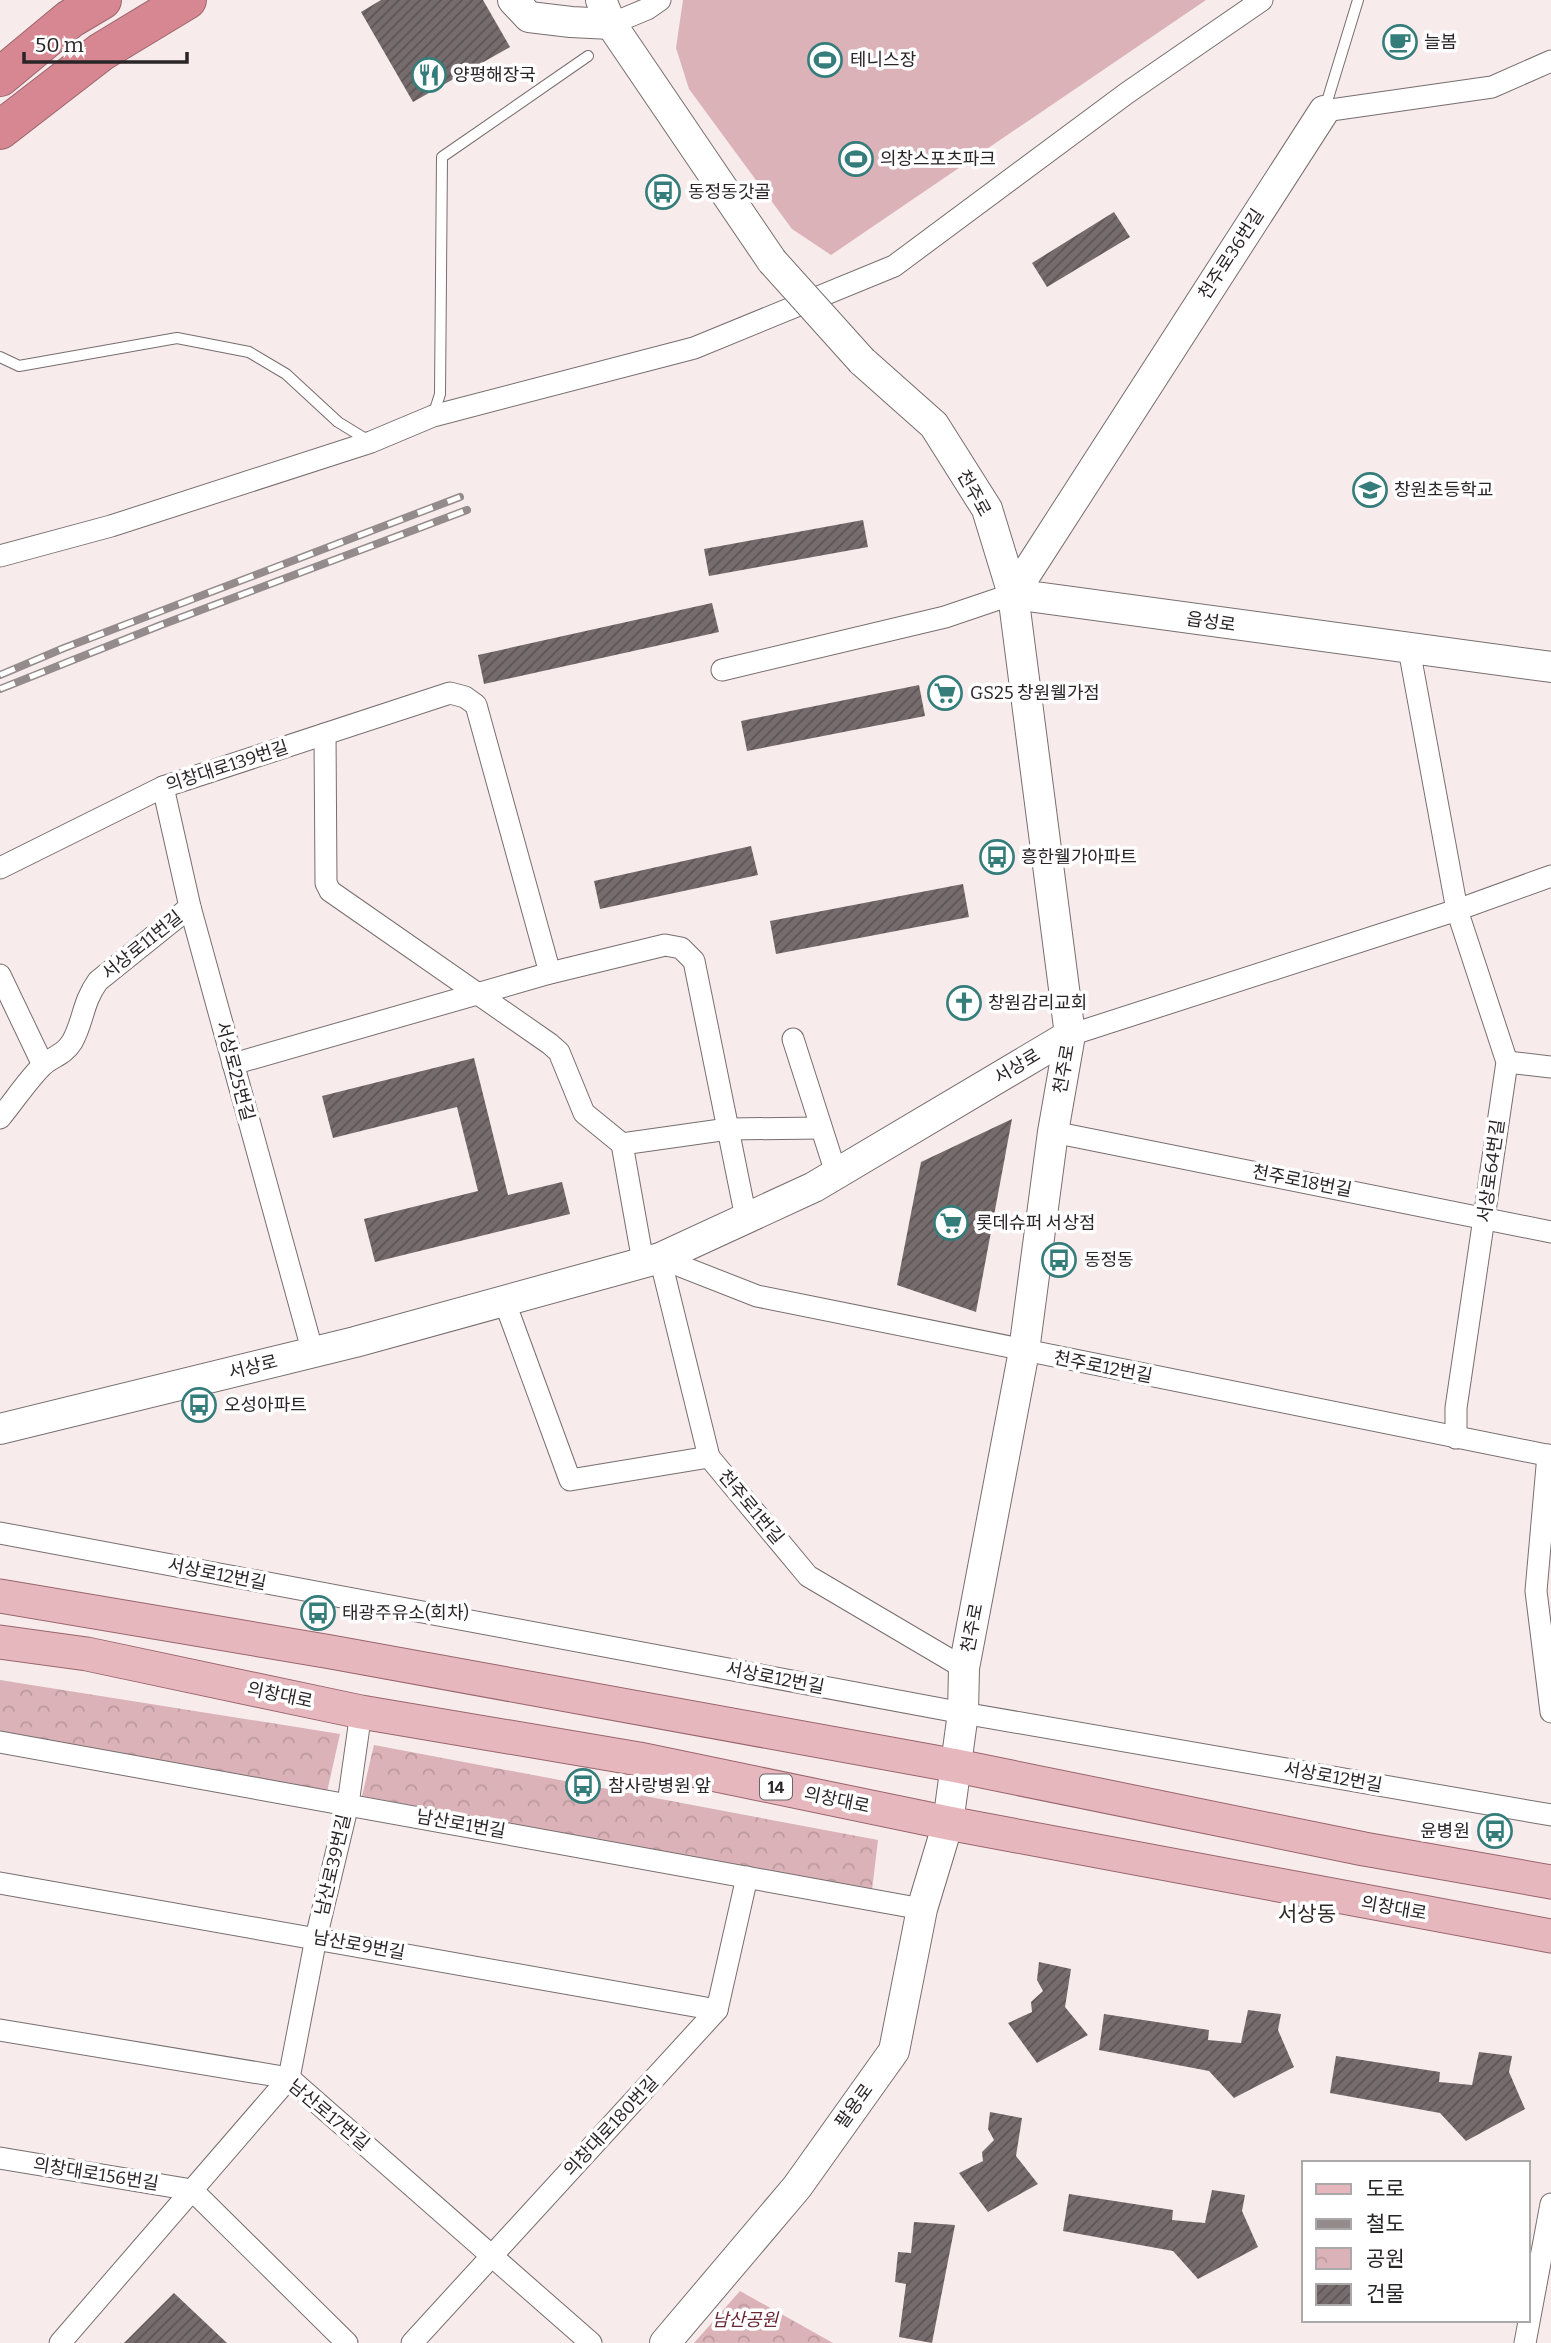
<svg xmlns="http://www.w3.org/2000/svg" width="1551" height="2343" viewBox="0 0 1551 2343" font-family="Bitter,'Noto Sans KR',serif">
	<defs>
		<pattern id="park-crowns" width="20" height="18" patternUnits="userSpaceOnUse" patternTransform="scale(1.75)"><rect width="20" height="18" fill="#dab2b7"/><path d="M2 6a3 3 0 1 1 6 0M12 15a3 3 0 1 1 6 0" fill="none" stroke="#bb999d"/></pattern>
		<pattern id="building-hatch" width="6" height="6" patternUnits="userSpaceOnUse" patternTransform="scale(1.75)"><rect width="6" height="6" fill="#776c6d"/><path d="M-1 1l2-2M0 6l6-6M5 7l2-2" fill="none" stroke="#5c5454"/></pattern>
	</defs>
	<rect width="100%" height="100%" fill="#f7ebec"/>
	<path fill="#dab2b7" d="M683,0H1206L831,255L792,229L689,89L676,48Z"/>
	<g fill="url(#park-crowns)">
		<path d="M0,1680L340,1734L327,1792L0,1733Z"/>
		<path d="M374,1745L878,1840L872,1890L362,1796Z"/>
		<path d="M740,2291L833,2343H694Z"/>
	</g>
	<g fill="url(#building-hatch)">
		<path d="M381,0H483L510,47L413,102L361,12Z"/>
		<path d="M1114,212L1130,237L1047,287L1032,263Z"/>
		<path d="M863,520L868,547L709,576L704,549Z"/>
		<path d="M712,603L719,632L484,684L478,655Z"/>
		<path d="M919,685L925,716L747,751L741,721Z"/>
		<path d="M751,846L758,875L600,909L594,881Z"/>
		<path d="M963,884L969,917L776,954L770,921Z"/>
		<path d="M474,1058L508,1195L562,1182L570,1214L375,1262L364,1219L478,1191L457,1107L333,1138L322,1096Z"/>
		<path d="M1012,1119L976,1312L897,1285L921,1162Z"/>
		<path d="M1039,1962L1071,1969L1065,2007L1088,2035L1037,2063L1008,2023L1032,2012L1031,2002L1043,1991L1037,1980Z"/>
		<path d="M1248,2010L1281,2014L1278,2030L1294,2067L1234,2098L1209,2071L1099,2050L1104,2014L1209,2030L1208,2040L1241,2043Z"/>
		<path d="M1479,2052L1512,2056L1509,2072L1525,2109L1466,2141L1440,2113L1330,2093L1336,2056L1440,2072L1439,2082L1472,2085Z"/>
		<path d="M990,2112L1022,2118L1016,2156L1038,2184L988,2212L959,2173L983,2161L982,2152L994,2140L988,2129Z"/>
		<path d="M1212,2190L1245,2195L1242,2211L1258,2247L1198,2279L1173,2251L1063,2231L1069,2194L1173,2210L1172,2220L1205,2223Z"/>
		<path d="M914,2222L955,2225L932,2343L899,2337L906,2284L895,2282L898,2252L911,2253Z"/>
		<path d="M174,2293L227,2343H124Z"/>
	</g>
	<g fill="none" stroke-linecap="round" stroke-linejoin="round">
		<g stroke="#786e6f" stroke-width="12">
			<g id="lane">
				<path d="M1325,108L1358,0"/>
				<path d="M0,357L19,366L177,338L249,352L286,374L338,422L369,441"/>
				<path d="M433,416L440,394L442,157L588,56"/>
			</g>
		</g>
		<g stroke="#786e6f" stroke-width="23">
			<g id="street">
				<path d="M611,24L647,9L660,0"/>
				<path d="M1324,111L1492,87L1551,61"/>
				<path d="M0,556L111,526L371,442L433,416L694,348L894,266L1127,93L1262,0"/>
				<path d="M1409,649L1457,910L1507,1062L1456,1408V1438"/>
				<path d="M722,670L945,617L1013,594"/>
				<path d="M325,734L326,883L330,891L550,1044L559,1052L584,1113L622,1144L643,1262"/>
				<path d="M163,787L190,907L313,1353"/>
				<path d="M0,868L163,787L450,693L465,697L476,705L550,973"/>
				<path d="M0,975L43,1065"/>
				<path d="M1070,1035L1457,910L1551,876"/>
				<path d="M793,1039L836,1173"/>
				<path d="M1507,1062L1551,1067"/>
				<path d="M233,1064L550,973L665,945L681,948L694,961L746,1218"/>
				<path d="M0,1118C14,1101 27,1081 42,1066C53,1056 63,1056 72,1042C84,1021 82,1003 98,981L190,907"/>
				<path d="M1053,1132L1551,1232"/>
				<path d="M622,1144L728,1129L821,1128"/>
				<path d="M660,1258L757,1296L1551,1456"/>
				<path d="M660,1258L709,1457L808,1576L964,1668"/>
				<path d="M504,1300L570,1480L709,1457"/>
				<path d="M1548,1455L1536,1591L1551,1712"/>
				<path d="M0,1533L963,1713L1551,1815"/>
				<path d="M0,1742L922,1909"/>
				<path d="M0,1883L717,2010"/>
				<path d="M0,2030L289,2078L591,2343"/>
				<path d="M0,2158L192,2190L347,2343"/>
				<path d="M60,2343L289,2078L316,1938L348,1804L361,1712"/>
				<path d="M412,2343L717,2010L747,1877"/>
				<path d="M1525,2343L1551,2204"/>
			</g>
		</g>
		<g stroke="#786e6f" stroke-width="32">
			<g id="secondary">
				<path d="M513,0L529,17L571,22L611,24"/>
				<path d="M601,0L611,24L772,261"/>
				<path d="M1324,111L1013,594L1551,667"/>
				<path d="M0,1429L355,1342L660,1258L814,1187L1070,1035"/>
				<path d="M665,2343L797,2187L894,2051L922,1909L948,1823L963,1713L964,1668L1024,1351L1053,1132L1070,1035L1013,594L987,509L934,425L862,361"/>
			</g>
		</g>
		<g stroke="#9a656c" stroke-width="35">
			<g id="primary">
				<path d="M0,1596L331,1652L957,1766L1364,1849L1551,1882"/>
				<path d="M0,1642L87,1654L361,1712L639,1759L948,1823L1551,1936"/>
			</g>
		</g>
		<g stroke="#9a656c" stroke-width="40">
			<g id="highway">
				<path d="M0,77L70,19L102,0"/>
				<path d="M0,130L101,52L187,0"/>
			</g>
		</g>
		<use href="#lane" stroke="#fff" stroke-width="10"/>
		<use href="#street" stroke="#fff" stroke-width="21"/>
		<use href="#secondary" stroke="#fff" stroke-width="30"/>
		<use href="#primary" stroke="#e7b7be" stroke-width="33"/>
		<use href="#highway" stroke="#d78792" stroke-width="38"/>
		<g stroke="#948b8c" stroke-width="8">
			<g id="rail">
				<path d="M0,675L64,648L460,497"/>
				<path d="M0,689L161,625L467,510"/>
			</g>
		</g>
		<use href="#rail" stroke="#fff" stroke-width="5" stroke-dasharray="16" stroke-linecap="butt"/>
		<g stroke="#786e6f" stroke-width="32" stroke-linecap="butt">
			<path id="secondary-bridge" d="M772,261L862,361"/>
		</g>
		<use href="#secondary-bridge" stroke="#fff" stroke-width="30"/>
	</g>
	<defs>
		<g id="cafe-ring" transform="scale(1.75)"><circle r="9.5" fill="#fff" stroke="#357d7a" stroke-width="1.5"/><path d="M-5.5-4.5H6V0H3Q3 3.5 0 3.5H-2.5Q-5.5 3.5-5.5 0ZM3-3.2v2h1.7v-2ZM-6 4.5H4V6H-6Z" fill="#357d7a"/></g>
		<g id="stadium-ring" transform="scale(1.75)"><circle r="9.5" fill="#fff" stroke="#357d7a" stroke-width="1.5"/><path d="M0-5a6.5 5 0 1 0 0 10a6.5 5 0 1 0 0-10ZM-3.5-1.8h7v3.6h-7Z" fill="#357d7a"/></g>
		<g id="restaurant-ring" transform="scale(1.75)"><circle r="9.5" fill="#fff" stroke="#357d7a" stroke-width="1.5"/><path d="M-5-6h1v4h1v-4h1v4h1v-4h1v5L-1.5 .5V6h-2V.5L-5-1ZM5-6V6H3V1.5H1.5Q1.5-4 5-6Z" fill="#357d7a"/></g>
		<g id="bus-ring" transform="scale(1.75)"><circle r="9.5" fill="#fff" stroke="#357d7a" stroke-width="1.5"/><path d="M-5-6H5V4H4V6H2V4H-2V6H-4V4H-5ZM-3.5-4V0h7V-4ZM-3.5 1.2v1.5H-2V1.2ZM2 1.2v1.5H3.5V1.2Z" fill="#357d7a"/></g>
		<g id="school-ring" transform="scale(1.75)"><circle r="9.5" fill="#fff" stroke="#357d7a" stroke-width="1.5"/><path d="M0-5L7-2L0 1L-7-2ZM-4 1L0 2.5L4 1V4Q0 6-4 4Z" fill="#357d7a"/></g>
		<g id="supermarket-ring" transform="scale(1.75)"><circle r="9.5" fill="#fff" stroke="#357d7a" stroke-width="1.5"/><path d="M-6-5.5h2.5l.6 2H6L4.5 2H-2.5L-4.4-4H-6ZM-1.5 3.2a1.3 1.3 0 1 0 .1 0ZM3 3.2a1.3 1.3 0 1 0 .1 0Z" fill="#357d7a"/></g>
		<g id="church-ring" transform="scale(1.75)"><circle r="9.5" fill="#fff" stroke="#357d7a" stroke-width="1.5"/><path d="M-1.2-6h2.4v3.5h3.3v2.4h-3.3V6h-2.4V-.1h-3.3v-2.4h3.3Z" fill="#357d7a"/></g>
	</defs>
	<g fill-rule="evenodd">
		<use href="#cafe-ring" x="1400" y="42"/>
		<use href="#stadium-ring" x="825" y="60"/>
		<use href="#restaurant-ring" x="429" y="75"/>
		<use href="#stadium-ring" x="856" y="159"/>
		<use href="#bus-ring" x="663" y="192"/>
		<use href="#school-ring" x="1370" y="490"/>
		<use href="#supermarket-ring" x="945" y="693"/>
		<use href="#bus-ring" x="997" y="857"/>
		<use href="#church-ring" x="964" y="1003"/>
		<use href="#supermarket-ring" x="951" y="1223"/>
		<use href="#bus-ring" x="1059" y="1260"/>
		<use href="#bus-ring" x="199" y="1405"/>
		<use href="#bus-ring" x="318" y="1613"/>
		<use href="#bus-ring" x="583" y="1786"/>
		<use href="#bus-ring" x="1495" y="1831"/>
	</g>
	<g text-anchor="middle" stroke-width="7" stroke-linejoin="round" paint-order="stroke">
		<rect fill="#fff" stroke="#6a6667" stroke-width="2" x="760" y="1774.5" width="32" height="25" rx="5"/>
		<g font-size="16" font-weight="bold" fill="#2a2526">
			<text x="776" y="1793">14</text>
		</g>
		<g font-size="18" fill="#2a2526" stroke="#fff" text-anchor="start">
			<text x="1424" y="48">늘봄</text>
			<text x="850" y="66">테니스장</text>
			<text x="453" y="81">양평해장국</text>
			<text x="880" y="165">의창스포츠파크</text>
			<text x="688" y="198">동정동갓골</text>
			<text x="1394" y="496">창원초등학교</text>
			<text x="970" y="699">GS25 창원웰가점</text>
			<text x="1021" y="863">흥한웰가아파트</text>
			<text x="988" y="1009">창원감리교회</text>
			<text x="976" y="1229">롯데슈퍼 서상점</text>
			<text x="1084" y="1266">동정동</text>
			<text x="224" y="1411">오성아파트</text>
			<text x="342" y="1619">태광주유소(회차)</text>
			<text x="608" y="1792">참사랑병원 앞</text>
			<text x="1470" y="1837" text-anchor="end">윤병원</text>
		</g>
		<g font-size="18" fill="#2a2526" stroke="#fff">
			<text transform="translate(1231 254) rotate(-57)" y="6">천주로36번길</text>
			<text transform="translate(974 493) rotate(61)" y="6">천주로</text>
			<text transform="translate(1211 622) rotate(8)" y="6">읍성로</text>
			<text transform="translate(227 766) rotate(-18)" y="6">의창대로139번길</text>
			<text transform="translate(142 945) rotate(-39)" y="6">서상로11번길</text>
			<text transform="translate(1017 1066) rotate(-31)" y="6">서상로</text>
			<text transform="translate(1064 1069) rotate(-80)" y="6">천주로</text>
			<text transform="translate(235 1071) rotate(75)" y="6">서상로25번길</text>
			<text transform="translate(1491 1171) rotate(-82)" y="6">서상로64번길</text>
			<text transform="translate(1302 1181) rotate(11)" y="6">천주로18번길</text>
			<text transform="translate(253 1367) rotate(-14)" y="6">서상로</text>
			<text transform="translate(1103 1367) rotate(11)" y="6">천주로12번길</text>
			<text transform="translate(751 1507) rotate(50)" y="6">천주로1번길</text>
			<text transform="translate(217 1574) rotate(11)" y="6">서상로12번길</text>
			<text transform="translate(972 1628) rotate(-79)" y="6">천주로</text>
			<text transform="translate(775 1678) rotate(11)" y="6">서상로12번길</text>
			<text transform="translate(280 1695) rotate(12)" y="6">의창대로</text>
			<text transform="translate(1333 1777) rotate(10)" y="6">서상로12번길</text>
			<text transform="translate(837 1800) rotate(12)" y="6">의창대로</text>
			<text transform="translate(461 1824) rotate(10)" y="6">남산로1번길</text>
			<text transform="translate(333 1865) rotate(-77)" y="6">남산로39번길</text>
			<text transform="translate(1394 1908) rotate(10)" y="6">의창대로</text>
			<text transform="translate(359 1945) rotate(10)" y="6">남산로9번길</text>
			<text transform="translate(854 2106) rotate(-54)" y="6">팔용로</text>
			<text transform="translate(329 2115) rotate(40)" y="6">남산로17번길</text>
			<text transform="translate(611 2126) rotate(-47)" y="6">의창대로180번길</text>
			<text transform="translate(96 2174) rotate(9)" y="6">의창대로156번길</text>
		</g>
		<g font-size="18" font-style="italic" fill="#6a2533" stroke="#fff">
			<text x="745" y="2326">남산공원</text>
		</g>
		<g font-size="21" fill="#332a2b" stroke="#fff">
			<text x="1307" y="1921">서상동</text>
		</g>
	</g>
	<rect x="1302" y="2161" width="228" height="161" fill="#ffffff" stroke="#aaa8a8" stroke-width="2"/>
	<rect x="1316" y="2184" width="35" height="10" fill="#e7b7be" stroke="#aaa8a8" stroke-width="2"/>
	<text x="1366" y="2196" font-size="21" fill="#2a2526">도로</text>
	<rect x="1316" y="2219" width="35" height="10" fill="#948b8c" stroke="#aaa8a8" stroke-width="2"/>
	<text x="1366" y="2231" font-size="21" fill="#2a2526">철도</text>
	<rect x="1316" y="2248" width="35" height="21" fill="url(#park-crowns)" stroke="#aaa8a8" stroke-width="2"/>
	<text x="1366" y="2266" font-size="21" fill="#2a2526">공원</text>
	<rect x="1316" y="2284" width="35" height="21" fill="url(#building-hatch)" stroke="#aaa8a8" stroke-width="2"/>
	<text x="1366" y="2301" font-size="21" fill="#2a2526">건물</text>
	<path d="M24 52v10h163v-10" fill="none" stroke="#2a2526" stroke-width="3.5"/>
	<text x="35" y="52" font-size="21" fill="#2a2526" stroke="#ffffff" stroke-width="5" paint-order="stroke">50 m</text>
</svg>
